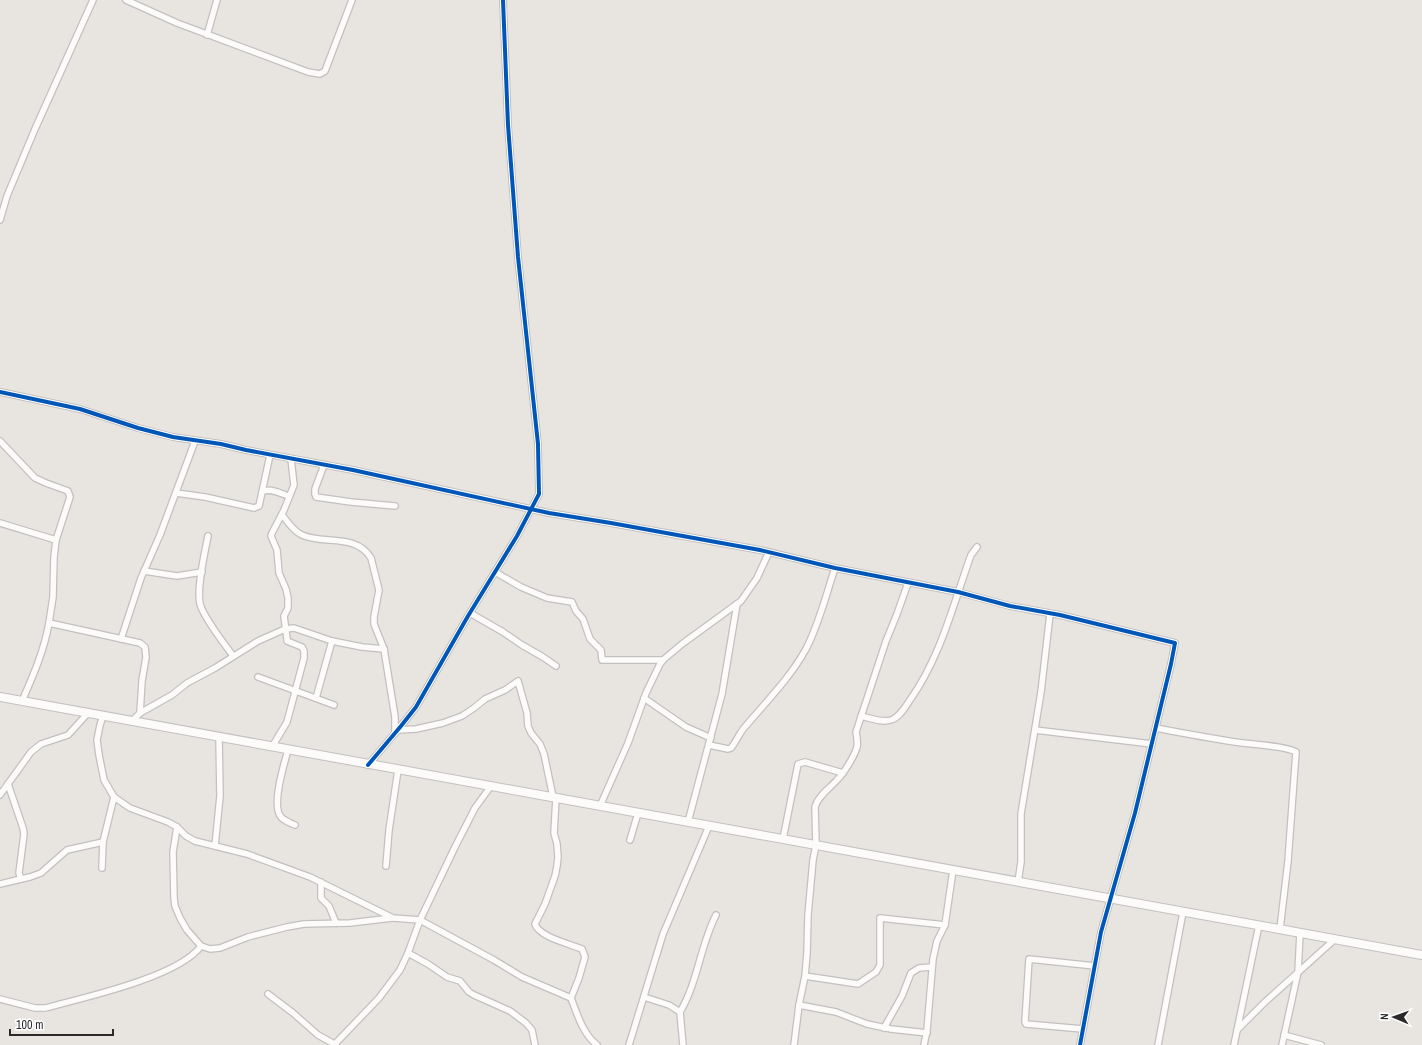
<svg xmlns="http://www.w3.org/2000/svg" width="1422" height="1045" viewBox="0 0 1422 1045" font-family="'Archivo Narrow',sans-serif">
	<rect width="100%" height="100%" fill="#e8e4e0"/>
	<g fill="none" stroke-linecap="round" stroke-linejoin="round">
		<g stroke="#c2c0c1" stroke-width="8">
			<g id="minor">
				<path d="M126,0L177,23L308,72L320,74L325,71L352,0"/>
				<path d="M207,35L217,0"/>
				<path d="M0,220L7,196L35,129L93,0"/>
				<path d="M0,392L80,409L138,428L173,437L221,444L246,450L353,470L549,513L611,523L760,550L835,568L958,592L1010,606L1060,615L1175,643L1171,664L1135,813L1101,932L1080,1045"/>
				<path d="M0,441L35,478L46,483L68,491L70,497L56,540L54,557L53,597L49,623"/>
				<path d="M324,465L315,489V494L316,497L351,502L395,506"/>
				<path d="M262,492L270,455"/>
				<path d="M176,493L205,497L254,508L259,506L262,492C270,487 281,494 289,496"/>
				<path d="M282,515C288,522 293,531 302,535C324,545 356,533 371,558L379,590L374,617V624L384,649L395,717V733"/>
				<path d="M0,523L56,540"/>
				<path d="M208,536C205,552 195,593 201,607C207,622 223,642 233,656"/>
				<path d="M144,571L177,576L202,572"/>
				<path d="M495,572L521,587L547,598L572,602L576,611L583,619L590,639L601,650L602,660H663"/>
				<path d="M470,613L503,632L522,645L543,657L556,666"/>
				<path d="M121,639L141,578L160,535L195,441"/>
				<path d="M258,677L334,705"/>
				<path d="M316,698L332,641"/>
				<path d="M644,698L686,727L711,738"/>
				<path d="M22,701C33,676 44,651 49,623L140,643L145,647L146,657L142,681L140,713"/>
				<path d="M103,716L100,725L97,740L99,755L104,780L114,797L130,808L168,822L177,827L186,836L195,841L247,854L310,877L393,918L420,920L494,960L522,977L571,998"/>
				<path d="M861,716C870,718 882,723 891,720C900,717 905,707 910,700C941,656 953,605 971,555L977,547"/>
				<path d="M132,721L140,713L172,695L187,683L215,668L258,641L285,629L294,628L332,641L362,647L384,649"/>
				<path d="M1156,728C1182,733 1209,738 1235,742C1248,744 1288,746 1296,752L1288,861L1280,929"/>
				<path d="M398,730L416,729L443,723L462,716L474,708L485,699L505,690L518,681L527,713L528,726L531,733L540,744L544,754L553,797"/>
				<path d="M1035,730L1152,744"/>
				<path d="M709,745L728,749L731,748C736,742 739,734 744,728C766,702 790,678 806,649C819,624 826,595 835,568"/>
				<path d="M272,747L287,722L304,658V651L302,647L287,641V639L284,616L288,608V598L286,589L279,573L277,550L271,536L272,533L284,510L294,485L291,459"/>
				<path d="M288,750C284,764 271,806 281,817C284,821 291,823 295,825"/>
				<path d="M368,765L401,726L416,707L468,616L517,536L539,494L538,444L518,257L508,125L503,0"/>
				<path d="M8,784L23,828L24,834L19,873L21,879L30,877L41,873L67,850L103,842"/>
				<path d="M0,795L31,752L41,744L68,735L88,713"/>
				<path d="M556,798L554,833L557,844L558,857L557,866L555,876L545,904L535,924C539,937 570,944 582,949L585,957L579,978L571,998C577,1014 583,1034 597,1045"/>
				<path d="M600,806L628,743L646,693L660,664L663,660L682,644L741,601L757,578L769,552"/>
				<path d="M688,822L722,694L737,604"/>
				<path d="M177,827L173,852L174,898L175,906L180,918L187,930L201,946L210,949L220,948L248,937L287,927L304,924L350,923L392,918"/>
				<path d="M783,839L798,764L805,762L843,773"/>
				<path d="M630,840L638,813"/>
				<path d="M215,846L220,796L219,736"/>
				<path d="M386,866L389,830L398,770"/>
				<path d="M102,868L103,842L114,797"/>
				<path d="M321,882V898L329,906L336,923"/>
				<path d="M1018,882L1021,862V814L1041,692L1050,614"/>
				<path d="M0,884L21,879"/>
				<path d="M408,953L428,964L447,977L460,981L469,992L474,995L510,1011L526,1023L532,1030L535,1045"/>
				<path d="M805,976L858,984L876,972L880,965V918L945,925"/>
				<path d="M268,994L293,1013L318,1035L336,1045"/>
				<path d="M644,997L669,1005L680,1012L683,1045"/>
				<path d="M0,999L35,1008H45C82,998 179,977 201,946"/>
				<path d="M799,1005L836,1012L867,1024L891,1029L927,1033"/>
				<path d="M680,1012C698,982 700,946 716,915"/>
				<path d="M884,1028L902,996L911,973L919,968L932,967"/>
				<path d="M1083,1029L1026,1024L1025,1022L1029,959L1095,966"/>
				<path d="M1237,1030L1265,1002L1334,940"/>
				<path d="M1284,1035L1321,1045"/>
				<path d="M334,1045L379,998L400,970L408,953L420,920L456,845L475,808L491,786"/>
				<path d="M629,1045L663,934L709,826"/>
				<path d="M794,1045L799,1005L805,976L807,953L808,915L813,860L816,845L815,807C818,796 829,789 837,780C844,773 854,757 857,747C858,742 857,737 856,732L886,641L897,614L908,583"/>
				<path d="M924,1045L927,1030L933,959L937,941L945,925L953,870"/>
				<path d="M1158,1045L1183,912"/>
				<path d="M1234,1045L1259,925"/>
				<path d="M1282,1045L1298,972L1300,933"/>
			</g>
		</g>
		<g stroke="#c2c0c1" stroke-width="10">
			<path id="secondary" d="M0,697L1422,955"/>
		</g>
		<use href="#minor" stroke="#fcfbfa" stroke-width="5.5"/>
		<use href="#secondary" stroke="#fcfbfa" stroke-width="8"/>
		<g stroke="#fff" stroke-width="6">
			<g id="cycleway">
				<path d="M0,392L80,409L138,428L173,437L221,444L246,450L353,470L549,513L611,523L760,550L835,568L958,592L1010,606L1060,615L1175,643L1171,664L1135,813L1101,932L1080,1045"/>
				<path d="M368,765L401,726L416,707L468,616L517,536L539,494L538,444L518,257L508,125L503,0"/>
			</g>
		</g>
		<use href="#cycleway" stroke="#0057b8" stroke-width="4"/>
	</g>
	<g transform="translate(1394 1017) rotate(272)" stroke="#ffffff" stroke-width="3" paint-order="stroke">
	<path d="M0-3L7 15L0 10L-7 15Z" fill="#2a2a2a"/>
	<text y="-6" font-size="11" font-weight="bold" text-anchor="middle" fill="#2a2a2a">N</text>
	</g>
	<path d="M10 1029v6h103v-6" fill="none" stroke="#2a2a2a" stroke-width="2"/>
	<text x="16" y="1029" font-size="12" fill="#2a2a2a" stroke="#ffffff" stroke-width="3" paint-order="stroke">100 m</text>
</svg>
